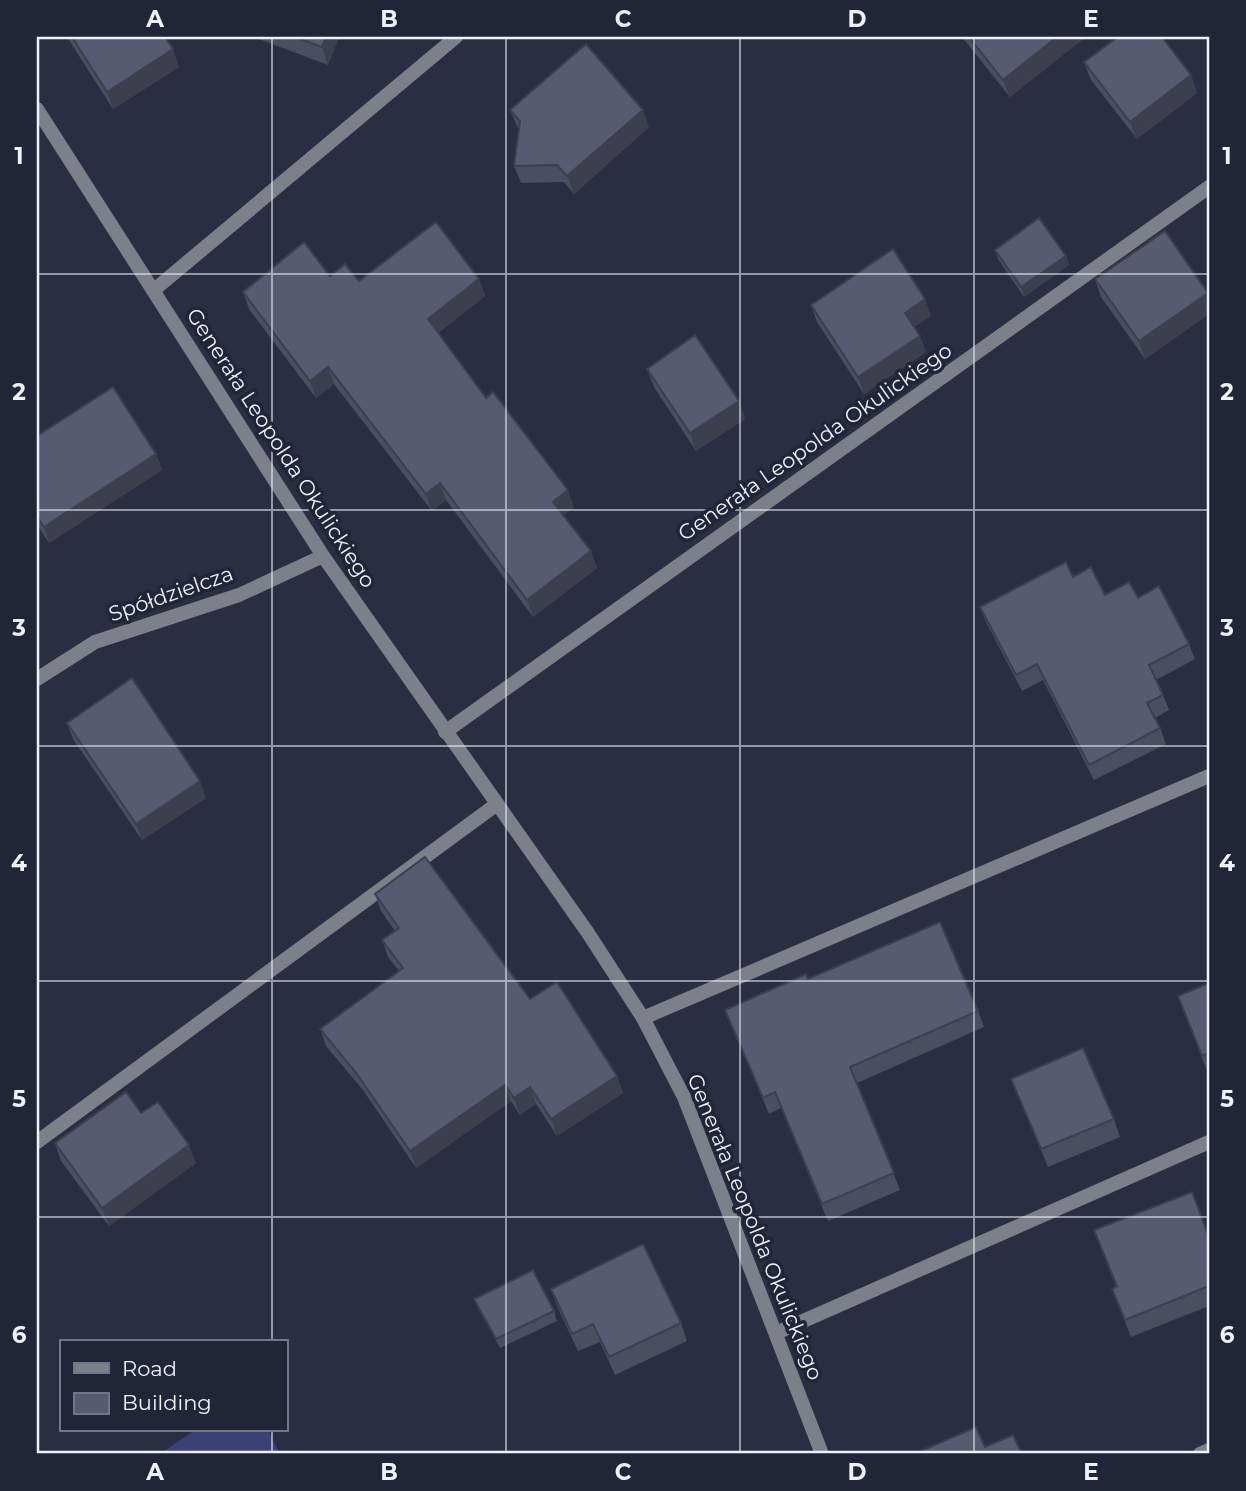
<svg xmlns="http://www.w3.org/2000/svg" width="1246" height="1491" viewBox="0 0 1246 1491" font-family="Montserrat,sans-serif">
	<rect width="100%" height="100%" fill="#2b2e42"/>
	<path fill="#3b4076" d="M195,1430H268L280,1454H160Z"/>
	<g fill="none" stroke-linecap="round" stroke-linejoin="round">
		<g stroke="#7d7f89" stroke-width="14">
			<path d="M37,1142L497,804"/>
			<path d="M776,1333L1209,1142"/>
		</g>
		<g stroke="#7d7f89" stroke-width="14">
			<path d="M154,290L456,37"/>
			<path d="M37,679L95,642L239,595L323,556"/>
			<path d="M445,732L1209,187"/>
			<path d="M643,1018L1209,776"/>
			<path d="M1200,1454L1209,1450"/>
		</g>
		<path stroke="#7d7f89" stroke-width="14" d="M37,109L323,556L588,933L643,1018L684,1097L822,1454"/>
	</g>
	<g fill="#4b4d60">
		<path d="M67,37H165L179,67L113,109Z"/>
		<path d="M253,37H339L328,65Z"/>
		<path d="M962,37H1082L1083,39L1010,97Z"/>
		<path d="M1084,62L1191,75L1197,93L1137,139L1091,80Z"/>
		<path d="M510,110L649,127L574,194L564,182L521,183L514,166L519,130Z"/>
		<path d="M995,250L1066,256L1069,265L1024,297L998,259Z"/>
		<path d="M330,276L359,281L479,279L485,296L438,333L486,398L574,507L564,515L597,568L533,617L446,500L432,511L334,384L316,398L249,309L243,292Z"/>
		<path d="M1095,279L1208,293L1209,298V314L1145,359L1101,297Z"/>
		<path d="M811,305L931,316L914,327L926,352L864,394L817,322Z"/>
		<path d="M647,369L739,401L745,419L696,451L654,387Z"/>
		<path d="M37,436L156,454L162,470L49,543L37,524Z"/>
		<path d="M1073,577L1105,595L1138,598L1189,644L1195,659L1156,680L1163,695L1169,710L1155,718L1160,728L1166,744L1094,780L1043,680L1022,691L986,622L980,607Z"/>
		<path d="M67,723L206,798L142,840L73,739Z"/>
		<path d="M375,894L530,999L617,1076L623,1093L557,1136L536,1104L520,1115L511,1101L416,1168L363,1090L326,1046L320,1029L399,971L388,957L382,940L395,931L381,911Z"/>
		<path d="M808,979L978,1011L984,1027L857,1083L900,1190L828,1221L781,1108L769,1114L725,1010Z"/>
		<path d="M1209,983V1073H1208L1185,1014Z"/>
		<path d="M1011,1079L1114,1119L1120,1137L1048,1167Z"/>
		<path d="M141,1113L196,1163L109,1226L61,1161L55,1143Z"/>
		<path d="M1094,1230L1209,1237V1306L1131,1337L1112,1289L1116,1287Z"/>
		<path d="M551,1289L681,1323L687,1341L615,1375L600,1342L578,1351L557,1306Z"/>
		<path d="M474,1299L554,1311L557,1321L500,1348L478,1308Z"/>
	</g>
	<g fill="#3d3f4e">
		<path d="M326,37H339L328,65L322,47Z"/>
		<path d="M1057,37H1082L1083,39L1010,97L1003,80Z"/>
		<path d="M173,49L179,67L113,109L107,92Z"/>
		<path d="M1191,75L1197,93L1137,139L1130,122Z"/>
		<path d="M643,110L649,127L574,194L567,176Z"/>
		<path d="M1066,256L1069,265L1024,297L1021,287Z"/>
		<path d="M479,279L485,296L434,336L428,319Z"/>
		<path d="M1208,293L1209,298V314L1145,359L1139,341Z"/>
		<path d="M925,299L931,316L911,329L905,313Z"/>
		<path d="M920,336L926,352L864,394L858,377Z"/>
		<path d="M328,367L334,384L316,398L310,381Z"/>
		<path d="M739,401L745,419L696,451L690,433Z"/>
		<path d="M156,454L162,470L49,543L44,527Z"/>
		<path d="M440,483L446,500L432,511L426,494Z"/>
		<path d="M568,490L574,507L559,519L553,502Z"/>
		<path d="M591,551L597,568L533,617L527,600Z"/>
		<path d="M200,781L206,798L142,840L136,824Z"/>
		<path d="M617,1076L623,1093L557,1136L551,1119Z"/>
		<path d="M505,1085L511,1101L416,1168L410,1151Z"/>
		<path d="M530,1087L536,1104L520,1115L514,1098Z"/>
		<path d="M189,1145L196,1163L109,1226L102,1208Z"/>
	</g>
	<g fill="#575a70" stroke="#3d3f4e" stroke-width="2">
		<path d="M72,37H165L173,49L107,92Z"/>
		<path d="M295,37H326L322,47Z"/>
		<path d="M969,37H1057L1003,80Z"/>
		<path d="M1118,37H1162L1191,75L1130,122L1084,62Z"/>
		<path d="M586,44L643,110L567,176L557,165L514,166L520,121L510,110Z"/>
		<path d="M1039,218L1066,256L1021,287L995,250Z"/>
		<path d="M436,222L479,279L428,319L486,398L493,392L568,490L553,502L591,551L527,600L440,483L426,494L328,367L310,381L243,292L304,242L330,276L345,264L359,281Z"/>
		<path d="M1165,231L1208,293L1139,341L1095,279Z"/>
		<path d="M893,249L925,299L905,313L920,336L858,377L811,305Z"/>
		<path d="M695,335L739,401L690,433L647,369Z"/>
		<path d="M113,387L156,454L44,527L37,517V436Z"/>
		<path d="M1066,562L1073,577L1091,567L1105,595L1129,582L1138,598L1159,586L1189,644L1149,665L1163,695L1147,703L1160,728L1089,765L1037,664L1016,675L980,607Z"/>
		<path d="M132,678L200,781L136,824L67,723Z"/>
		<path d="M425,857L530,999L557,982L617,1076L551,1119L530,1087L514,1098L505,1085L410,1151L357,1074L320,1029L403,968L382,940L399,928L375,894Z"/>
		<path d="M940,922L978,1011L850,1067L894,1173L822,1204L775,1092L763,1098L725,1010L806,974L808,979Z"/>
		<path d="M1209,983V1053L1202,1056L1178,996Z"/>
		<path d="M1083,1048L1114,1119L1041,1149L1011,1079Z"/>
		<path d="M126,1092L141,1113L158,1102L189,1145L102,1208L55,1143Z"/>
		<path d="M1192,1192L1209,1237V1286L1125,1320L1112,1289L1117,1286L1094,1230Z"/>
		<path d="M643,1244L681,1323L609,1357L593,1324L572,1334L551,1289Z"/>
		<path d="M533,1270L554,1311L496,1339L474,1299Z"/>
		<path d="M976,1427L985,1447L1013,1435L1022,1454H914Z"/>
	</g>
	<path fill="none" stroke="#eef1fe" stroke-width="2" stroke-opacity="0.55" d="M272,37V1342M506,37V1454M740,37V1454M974,37V1454M37,274H1209M37,510H1209M37,746H1209M37,981H1209M37,1217H1209M272,1430V1454"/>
	<g text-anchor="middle" stroke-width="7" stroke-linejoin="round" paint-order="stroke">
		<g font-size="21" fill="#eef1fe" stroke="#222437">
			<text transform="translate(815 442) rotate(-35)" y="7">Generała Leopolda Okulickiego</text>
			<text transform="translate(281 448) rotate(57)" y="7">Generała Leopolda Okulickiego</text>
			<text transform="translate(171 594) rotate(-19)" y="7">Spółdzielcza</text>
			<text transform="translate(755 1227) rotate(68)" y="7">Generała Leopolda Okulickiego</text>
		</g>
	</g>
	<rect width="1246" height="1491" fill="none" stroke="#222437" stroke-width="77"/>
	<rect x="60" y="1340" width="228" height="91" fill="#222437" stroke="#747687" stroke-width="2"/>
	<rect x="74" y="1363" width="35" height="10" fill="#7d7f89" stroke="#747687" stroke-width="2"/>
	<text x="122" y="1376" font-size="21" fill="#eef1fe">Road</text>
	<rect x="74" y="1393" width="35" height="21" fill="#575a70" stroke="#747687" stroke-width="2"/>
	<text x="122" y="1410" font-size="21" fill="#eef1fe">Building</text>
	<rect x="38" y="38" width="1170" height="1414" fill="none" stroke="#eef1fe" stroke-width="2.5"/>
	<g font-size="23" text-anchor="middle" font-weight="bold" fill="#eef1fe">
		<text x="155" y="27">A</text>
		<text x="389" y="27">B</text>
		<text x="623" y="27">C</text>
		<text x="857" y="27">D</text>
		<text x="1091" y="27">E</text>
		<text x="19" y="164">1</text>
		<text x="1227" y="164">1</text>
		<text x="19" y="400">2</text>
		<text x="1227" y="400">2</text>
		<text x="19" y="636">3</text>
		<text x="1227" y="636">3</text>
		<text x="19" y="871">4</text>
		<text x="1227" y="871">4</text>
		<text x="19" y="1107">5</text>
		<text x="1227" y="1107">5</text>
		<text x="19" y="1343">6</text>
		<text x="1227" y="1343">6</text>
		<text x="155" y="1480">A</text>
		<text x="389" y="1480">B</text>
		<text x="623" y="1480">C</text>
		<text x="857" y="1480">D</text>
		<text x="1091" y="1480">E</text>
	</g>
</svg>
